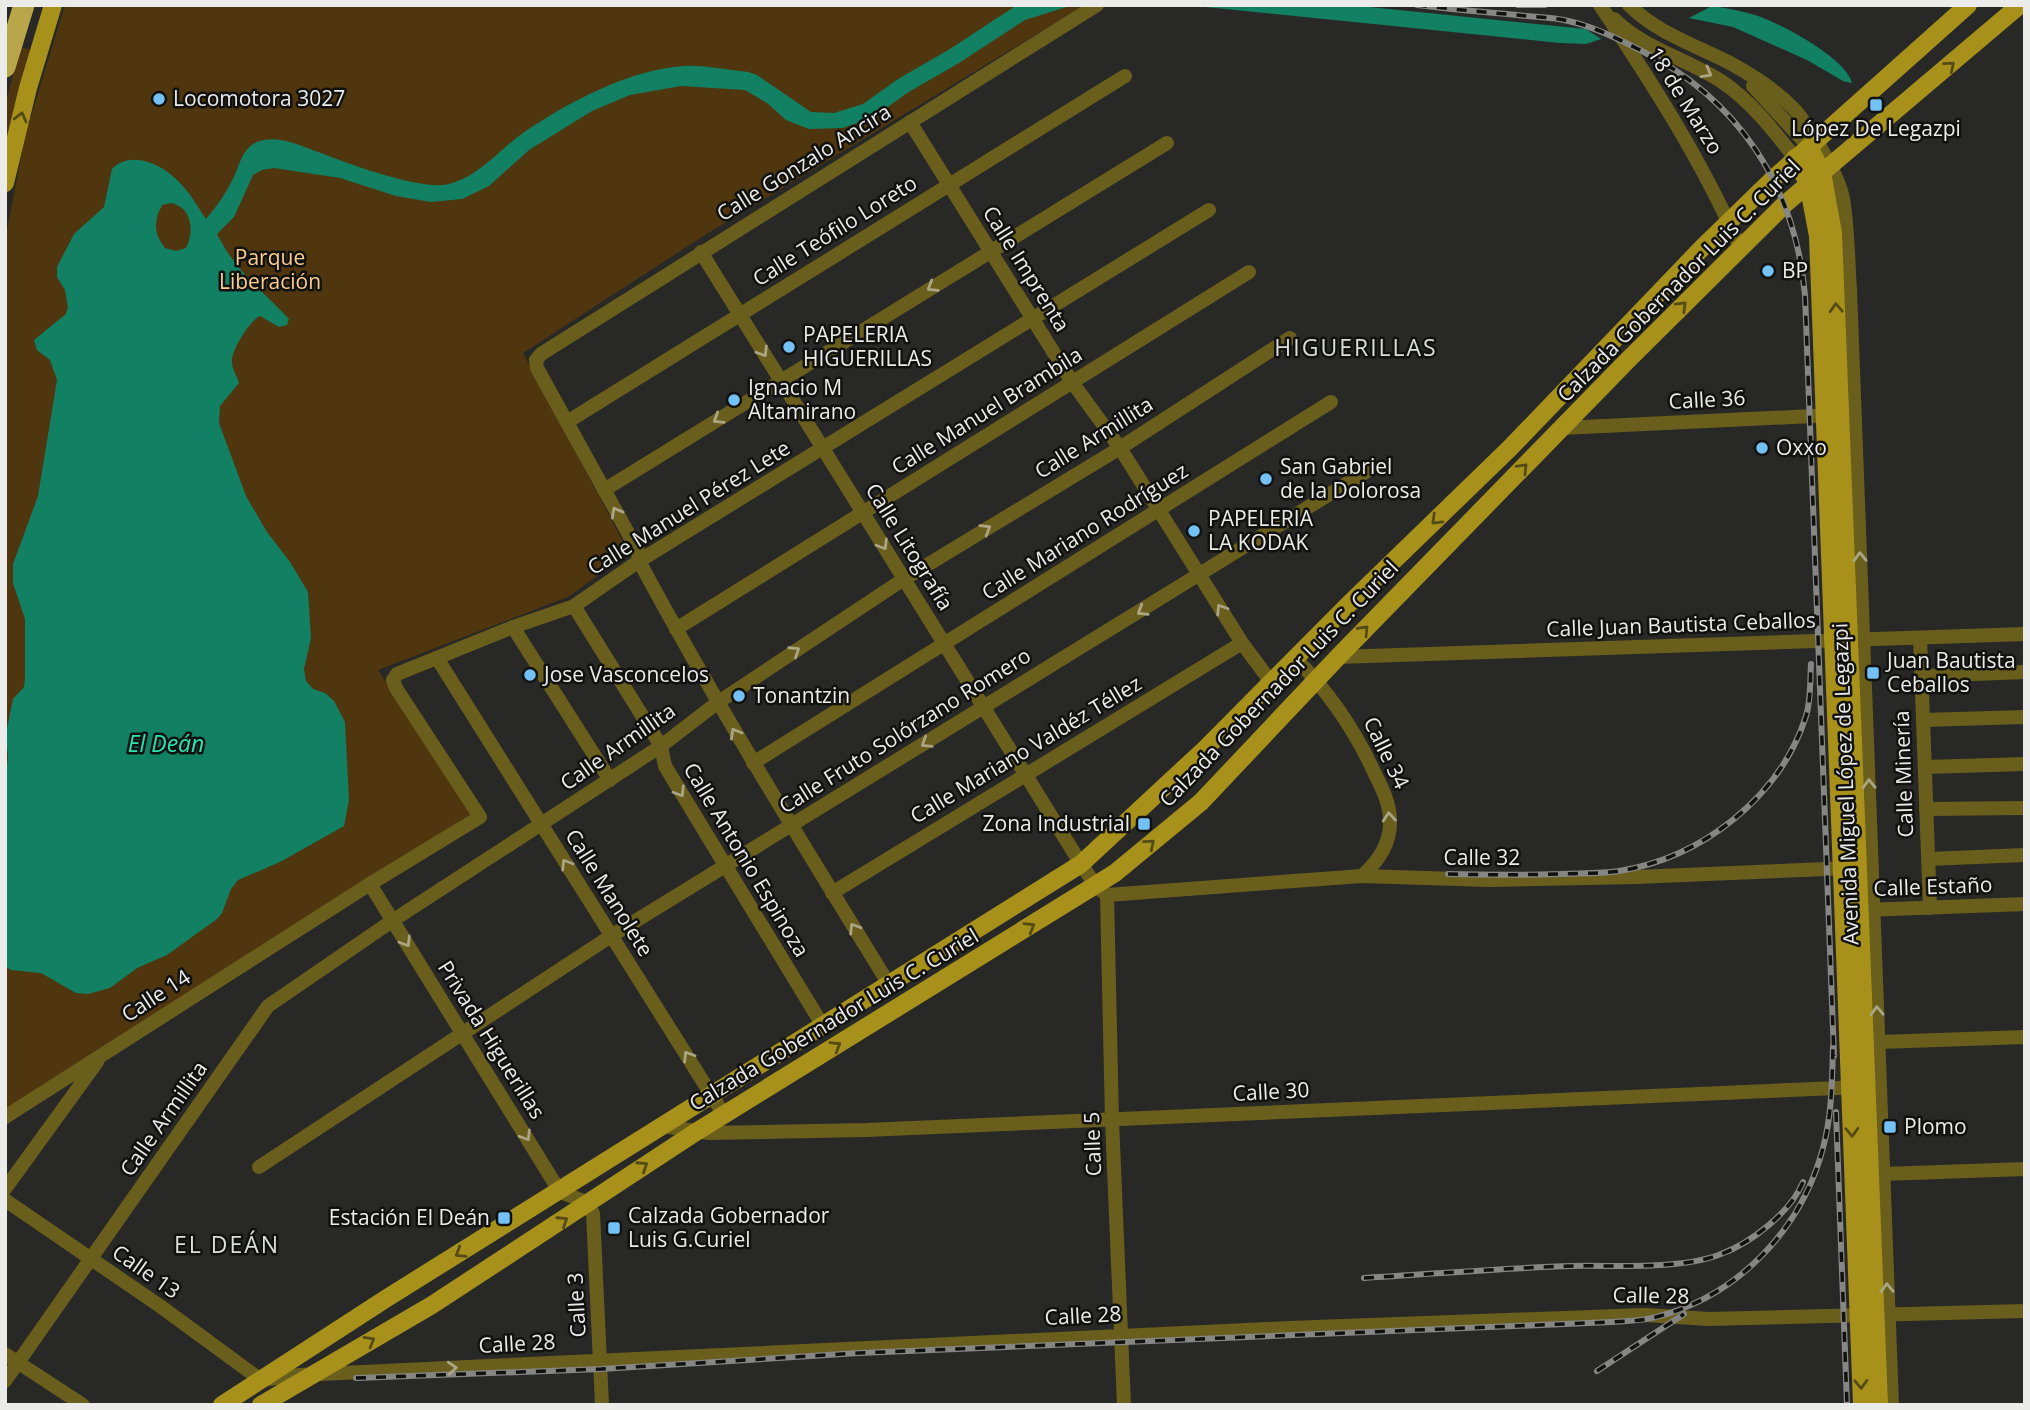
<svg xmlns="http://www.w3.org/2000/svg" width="2030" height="1410" viewBox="0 0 2030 1410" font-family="'Open Sans',sans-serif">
	<rect width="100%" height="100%" fill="#282926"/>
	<g fill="#4f360f">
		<path d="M65,5H1077L1078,9L705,235L523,353L629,553L568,597L378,670L473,817L5,1114V241L25,136Z"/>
		<path d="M20,47L32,50L5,149V106Z"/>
	</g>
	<g fill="#118063" fill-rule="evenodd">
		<path d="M1017,5H1073L1025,20L959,63L907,93L874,117L843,128L809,129L786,120L767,103L745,90L681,86L630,95L592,111L529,150L489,186L462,199L431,202L396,196L340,178L274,168L262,170L253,175L234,217L217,234C236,272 261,289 289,319L287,325L279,327L260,316C251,319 230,352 232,362C232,369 237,376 239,383L220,406L219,423L246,496L267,532L290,562L308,592L311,638L304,669L306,681L313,689L325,693L334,701L345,722L349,800L344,826L280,862L238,880L231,889L222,913L217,919L167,955L137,968L110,988L88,994L76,993L41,973L11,970L5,966V877L7,873L5,782L8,758L6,734L13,699L24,687L25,677V619L13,583V564L38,496L57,380L50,360L37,350L34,340L66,314L68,307L65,290L57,277V267L74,234L104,207L112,169C131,149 164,165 180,183C190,193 198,207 206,219C217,206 226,193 233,179C241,162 243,144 264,140C283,136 303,147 321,153C349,164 422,191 449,184C479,176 499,150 523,133C566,103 631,69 684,66C705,65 727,70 748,72L757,75L811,112L834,113L863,104L898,79L950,49ZM172,203C193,209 194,232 186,248L176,251L165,248C154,234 153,222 162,205Z"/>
		<path d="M1186,5H1350L1586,29L1601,39L1586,44L1560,43Z"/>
		<path d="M1712,6C1727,8 1741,11 1755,15C1780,23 1846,58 1852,83L1843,81L1807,60L1733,27L1689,18Z"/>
	</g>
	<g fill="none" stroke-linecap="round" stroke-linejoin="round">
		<g stroke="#6a5e1c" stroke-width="14">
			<path d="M1600,5C1652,83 1703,162 1740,248"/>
			<path d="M1629,5C1657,33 1695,45 1730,63C1752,75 1778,92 1795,110C1811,129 1839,175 1843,199C1848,229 1848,260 1850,290L1892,1405"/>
			<path d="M1614,19C1643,48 1687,59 1721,81C1751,101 1774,131 1795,158"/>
			<path d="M1753,86L1809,147"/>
			<path d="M910,122L1072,382L1120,448L1242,643L1271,682"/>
			<path d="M701,252L1081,864L1096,886L1107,895L1112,1120L1124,1405"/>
			<path d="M567,422L1125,76"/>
			<path d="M1562,428L1833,415"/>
			<path d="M604,490L1167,143"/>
			<path d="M574,606L661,746L665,766L823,1026"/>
			<path d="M513,627L610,780"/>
			<path d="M676,629L1249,272"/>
			<path d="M1920,638L1930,908"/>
			<path d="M1338,657L2025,634"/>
			<path d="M437,658L724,1115"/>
			<path d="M1295,658C1329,692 1355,730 1375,774C1382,788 1390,804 1390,820C1391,843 1379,861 1362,876"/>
			<path d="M1923,676L2025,672"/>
			<path d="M1923,720L2025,717"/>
			<path d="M753,763L1331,402"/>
			<path d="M1925,767L2025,764"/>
			<path d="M1926,809L2025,808"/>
			<path d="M1928,859L2025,855"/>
			<path d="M370,884L560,1192L581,1200L593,1213L602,1405"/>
			<path d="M832,893L1242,643"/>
			<path d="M1107,895L1362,876L1489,880L1636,877L1850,868"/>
			<path d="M1865,910L2025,904"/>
			<path d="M890,986C804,846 717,706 639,561L638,551L537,368L536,360L541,354L1097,5"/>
			<path d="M1879,1042L2025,1037"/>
			<path d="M5,1117L370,884L480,817L396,688L393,680L397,674L513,627L574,606L639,561L1209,210"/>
			<path d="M663,1126L709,1133L866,1130L1861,1087"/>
			<path d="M259,1167L611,936L1372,468"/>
			<path d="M1883,1174L2025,1169"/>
			<path d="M5,1189L97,1062"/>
			<path d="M5,1200L160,1306L261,1380L300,1375L1289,1328L1644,1315L1709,1319L2025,1311"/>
			<path d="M5,1354L83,1405"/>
			<path d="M5,1381L268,1006L392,921L661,746L717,703L904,579L1120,448L1290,338"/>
		</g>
		<g stroke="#a7911b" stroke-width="18">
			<path d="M1809,147L1822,172L1833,233L1879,1405"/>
			<path d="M1795,158L1808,183L1818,236L1862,1405"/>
			<path d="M5,183L28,88L53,5"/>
			<path d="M222,1405L387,1298L1081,864L1205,749L1350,603L1510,448L1702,248L1773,179L1968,5"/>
			<path d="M261,1405L432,1305L696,1132L1115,873L1201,802L1338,657L1627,361L1785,204L2020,5"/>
		</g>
		<path stroke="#b9a64b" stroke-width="21" d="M5,67L24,5"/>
		<g stroke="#868785" stroke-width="6">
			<g id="rail">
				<path d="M1417,5C1450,9 1483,12 1517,15C1532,17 1549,17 1564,20C1590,25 1615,37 1638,49C1738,98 1795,185 1805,295L1834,1056"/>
				<path d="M1518,5H1545"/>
				<path d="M1448,874C1486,875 1523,875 1560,874C1579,873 1599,874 1619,871C1701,858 1780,798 1806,716C1811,701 1810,680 1811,664"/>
				<path d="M1836,1112L1847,1405"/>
				<path d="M1364,1278C1433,1274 1503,1268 1572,1266C1616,1265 1681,1270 1721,1254C1751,1243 1791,1212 1803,1182"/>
				<path d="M1597,1371L1684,1314"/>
				<path d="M356,1378L601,1369L859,1353L1612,1322C1628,1321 1644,1321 1660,1316C1740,1294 1802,1228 1823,1148C1832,1115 1832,1080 1833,1047"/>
			</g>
		</g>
		<use href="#rail" stroke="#111210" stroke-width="3.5" stroke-dasharray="10" stroke-linecap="butt"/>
	</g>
	<defs><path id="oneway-chevron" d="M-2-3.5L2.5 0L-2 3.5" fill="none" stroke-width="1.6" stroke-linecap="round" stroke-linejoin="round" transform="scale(1.75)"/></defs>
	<g stroke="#544b15">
		<use href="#oneway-chevron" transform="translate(1950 66) rotate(-40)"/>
		<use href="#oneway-chevron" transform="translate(21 117) rotate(-76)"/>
		<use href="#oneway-chevron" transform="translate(1682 306) rotate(-45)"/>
		<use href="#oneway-chevron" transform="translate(1836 308) rotate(-93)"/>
		<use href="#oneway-chevron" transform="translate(1523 468) rotate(-46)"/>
		<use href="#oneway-chevron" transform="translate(1436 520) rotate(136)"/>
		<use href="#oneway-chevron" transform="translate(1364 630) rotate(-46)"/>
		<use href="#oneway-chevron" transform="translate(1150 844) rotate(-40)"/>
		<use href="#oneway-chevron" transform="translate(1030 927) rotate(-31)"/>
		<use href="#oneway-chevron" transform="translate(836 1046) rotate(-31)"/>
		<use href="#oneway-chevron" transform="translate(1852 1132) rotate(88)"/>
		<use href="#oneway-chevron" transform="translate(643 1166) rotate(-33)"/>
		<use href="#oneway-chevron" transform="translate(563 1221) rotate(-33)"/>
		<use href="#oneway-chevron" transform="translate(460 1253) rotate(148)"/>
		<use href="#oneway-chevron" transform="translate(370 1341) rotate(-30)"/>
		<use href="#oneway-chevron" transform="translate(1861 1384) rotate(88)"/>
	</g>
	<g stroke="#aaa583">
		<use href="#oneway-chevron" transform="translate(1707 73) rotate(29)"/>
		<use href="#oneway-chevron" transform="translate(932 287) rotate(148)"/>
		<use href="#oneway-chevron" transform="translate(763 352) rotate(58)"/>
		<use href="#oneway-chevron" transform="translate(718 419) rotate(148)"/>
		<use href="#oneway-chevron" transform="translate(616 512) rotate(-119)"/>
		<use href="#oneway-chevron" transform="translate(986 529) rotate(-31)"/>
		<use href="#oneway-chevron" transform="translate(883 545) rotate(58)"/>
		<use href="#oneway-chevron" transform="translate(1860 557) rotate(-92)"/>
		<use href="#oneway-chevron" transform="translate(1221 609) rotate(-122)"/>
		<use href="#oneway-chevron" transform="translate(1142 611) rotate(149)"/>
		<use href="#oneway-chevron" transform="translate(795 651) rotate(-33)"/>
		<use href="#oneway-chevron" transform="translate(735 733) rotate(-120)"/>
		<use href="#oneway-chevron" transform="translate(926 743) rotate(148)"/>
		<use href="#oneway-chevron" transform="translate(1869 784) rotate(-92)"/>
		<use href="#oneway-chevron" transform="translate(680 792) rotate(58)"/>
		<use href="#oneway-chevron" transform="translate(1389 817) rotate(-95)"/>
		<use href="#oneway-chevron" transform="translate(566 864) rotate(-122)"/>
		<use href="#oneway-chevron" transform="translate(854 928) rotate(-122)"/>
		<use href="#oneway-chevron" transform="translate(406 942) rotate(58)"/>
		<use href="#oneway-chevron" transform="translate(1877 1011) rotate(-92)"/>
		<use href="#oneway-chevron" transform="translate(688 1056) rotate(-122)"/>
		<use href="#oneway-chevron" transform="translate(526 1136) rotate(58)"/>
		<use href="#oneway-chevron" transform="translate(1887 1288) rotate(-92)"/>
		<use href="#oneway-chevron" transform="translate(452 1368) rotate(-3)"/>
	</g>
	<g fill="#73c1f5" stroke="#111210" stroke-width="2.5">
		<circle cx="159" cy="99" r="7"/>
		<rect x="1869" y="98" width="14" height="14" rx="3.5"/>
		<circle cx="1768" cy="271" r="7"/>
		<circle cx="789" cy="347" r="7"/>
		<circle cx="734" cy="400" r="7"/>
		<circle cx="1762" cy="448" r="7"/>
		<circle cx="1266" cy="479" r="7"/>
		<circle cx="1194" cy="531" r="7"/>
		<rect x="1866" y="666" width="14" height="14" rx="3.5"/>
		<circle cx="530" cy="675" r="7"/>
		<circle cx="739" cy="696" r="7"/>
		<rect x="1137" y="817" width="14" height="14" rx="3.5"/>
		<rect x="1883" y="1120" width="14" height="14" rx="3.5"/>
		<rect x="497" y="1211" width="14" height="14" rx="3.5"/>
		<rect x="607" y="1221" width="14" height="14" rx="3.5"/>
	</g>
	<g text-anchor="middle" stroke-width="5" stroke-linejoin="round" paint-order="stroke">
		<g font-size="21" fill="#ebecea" stroke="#111210" text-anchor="start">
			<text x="173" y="106">Locomotora 3027</text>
			<text x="1876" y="136" text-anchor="middle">López De Legazpi</text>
			<text x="1782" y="278">BP</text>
			<text x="803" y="342">PAPELERIA<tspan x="803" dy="24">HIGUERILLAS</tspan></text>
			<text x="748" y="395">Ignacio M<tspan x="748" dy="24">Altamirano</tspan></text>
			<text x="1776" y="455">Oxxo</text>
			<text x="1280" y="474">San Gabriel<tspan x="1280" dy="24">de la Dolorosa</tspan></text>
			<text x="1208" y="526">PAPELERIA<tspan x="1208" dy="24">LA KODAK</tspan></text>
			<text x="1887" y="668">Juan Bautista<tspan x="1887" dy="24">Ceballos</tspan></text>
			<text x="544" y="682">Jose Vasconcelos</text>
			<text x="753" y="703">Tonantzin</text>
			<text x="1130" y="831" text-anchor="end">Zona Industrial</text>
			<text x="1904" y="1134">Plomo</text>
			<text x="628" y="1223">Calzada Gobernador<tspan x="628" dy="24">Luis G.Curiel</tspan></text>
			<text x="490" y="1225" text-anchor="end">Estación El Deán</text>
		</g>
		<g font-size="21" fill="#ebecea" stroke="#111210">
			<text transform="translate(1685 101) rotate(58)" y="7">18 de Marzo</text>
			<text transform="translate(804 163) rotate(-32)" y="7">Calle Gonzalo Ancira</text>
			<text transform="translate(835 231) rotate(-32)" y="7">Calle Teófilo Loreto</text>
			<text transform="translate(1026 269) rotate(58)" y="7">Calle Imprenta</text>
			<text transform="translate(1679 281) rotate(-45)" y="7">Calzada Gobernador Luis C. Curiel</text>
			<text transform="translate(1707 400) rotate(-3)" y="7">Calle 36</text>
			<text transform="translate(987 411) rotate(-32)" y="7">Calle Manuel Brambila</text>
			<text transform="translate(1094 438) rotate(-32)" y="7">Calle Armillita</text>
			<text transform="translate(689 508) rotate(-32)" y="7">Calle Manuel Pérez Lete</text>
			<text transform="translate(1085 532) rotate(-32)" y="7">Calle Mariano Rodríguez</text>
			<text transform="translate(909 547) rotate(58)" y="7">Calle Litografía</text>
			<text transform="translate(1681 625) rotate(-2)" y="7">Calle Juan Bautista Ceballos</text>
			<text transform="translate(1279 684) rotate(-46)" y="7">Calzada Gobernador Luis C. Curiel</text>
			<text transform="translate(905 731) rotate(-32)" y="7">Calle Fruto Solórzano Romero</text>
			<text transform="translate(618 747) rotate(-35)" y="7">Calle Armillita</text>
			<text transform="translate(1026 750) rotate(-31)" y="7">Calle Mariano Valdéz Téllez</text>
			<text transform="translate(1386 753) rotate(64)" y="7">Calle 34</text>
			<text transform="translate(1904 774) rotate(-92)" y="7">Calle Minería</text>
			<text transform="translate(1846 784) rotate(-92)" y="7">Avenida Miguel López de Legazpi</text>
			<text x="1482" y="865">Calle 32</text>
			<text transform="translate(746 860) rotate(59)" y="7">Calle Antonio Espinoza</text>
			<text transform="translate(1933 887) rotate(-2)" y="7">Calle Estaño</text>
			<text transform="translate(609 893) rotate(58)" y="7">Calle Manolete</text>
			<text transform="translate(156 996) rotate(-33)" y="7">Calle 14</text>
			<text transform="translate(834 1020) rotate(-31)" y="7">Calzada Gobernador Luis C. Curiel</text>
			<text transform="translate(491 1040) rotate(58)" y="7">Privada Higuerillas</text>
			<text transform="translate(1271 1092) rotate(-3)" y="7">Calle 30</text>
			<text transform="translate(164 1119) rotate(-55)" y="7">Calle Armillita</text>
			<text transform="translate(1093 1144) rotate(-92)" y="7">Calle 5</text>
			<text transform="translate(146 1272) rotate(35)" y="7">Calle 13</text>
			<text transform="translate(1651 1296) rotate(1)" y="7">Calle 28</text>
			<text transform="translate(577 1305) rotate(-93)" y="7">Calle 3</text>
			<text transform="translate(1083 1316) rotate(-3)" y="7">Calle 28</text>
			<text transform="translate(517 1344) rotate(-3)" y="7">Calle 28</text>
		</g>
		<g font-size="21" fill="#fbcd8e" stroke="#111210">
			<text x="270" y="265">Parque<tspan x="270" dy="24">Liberación</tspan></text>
		</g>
		<g font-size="23" letter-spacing="2" fill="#dbddd8" stroke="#111210">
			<text x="1356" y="356">HIGUERILLAS</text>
			<text x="227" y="1253">EL DEÁN</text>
		</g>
		<g font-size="23" font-style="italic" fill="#27e6b4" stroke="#111210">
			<text x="166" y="752">El Deán</text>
		</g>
	</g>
	<rect width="2030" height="1410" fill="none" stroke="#ebecea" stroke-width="14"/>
</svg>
